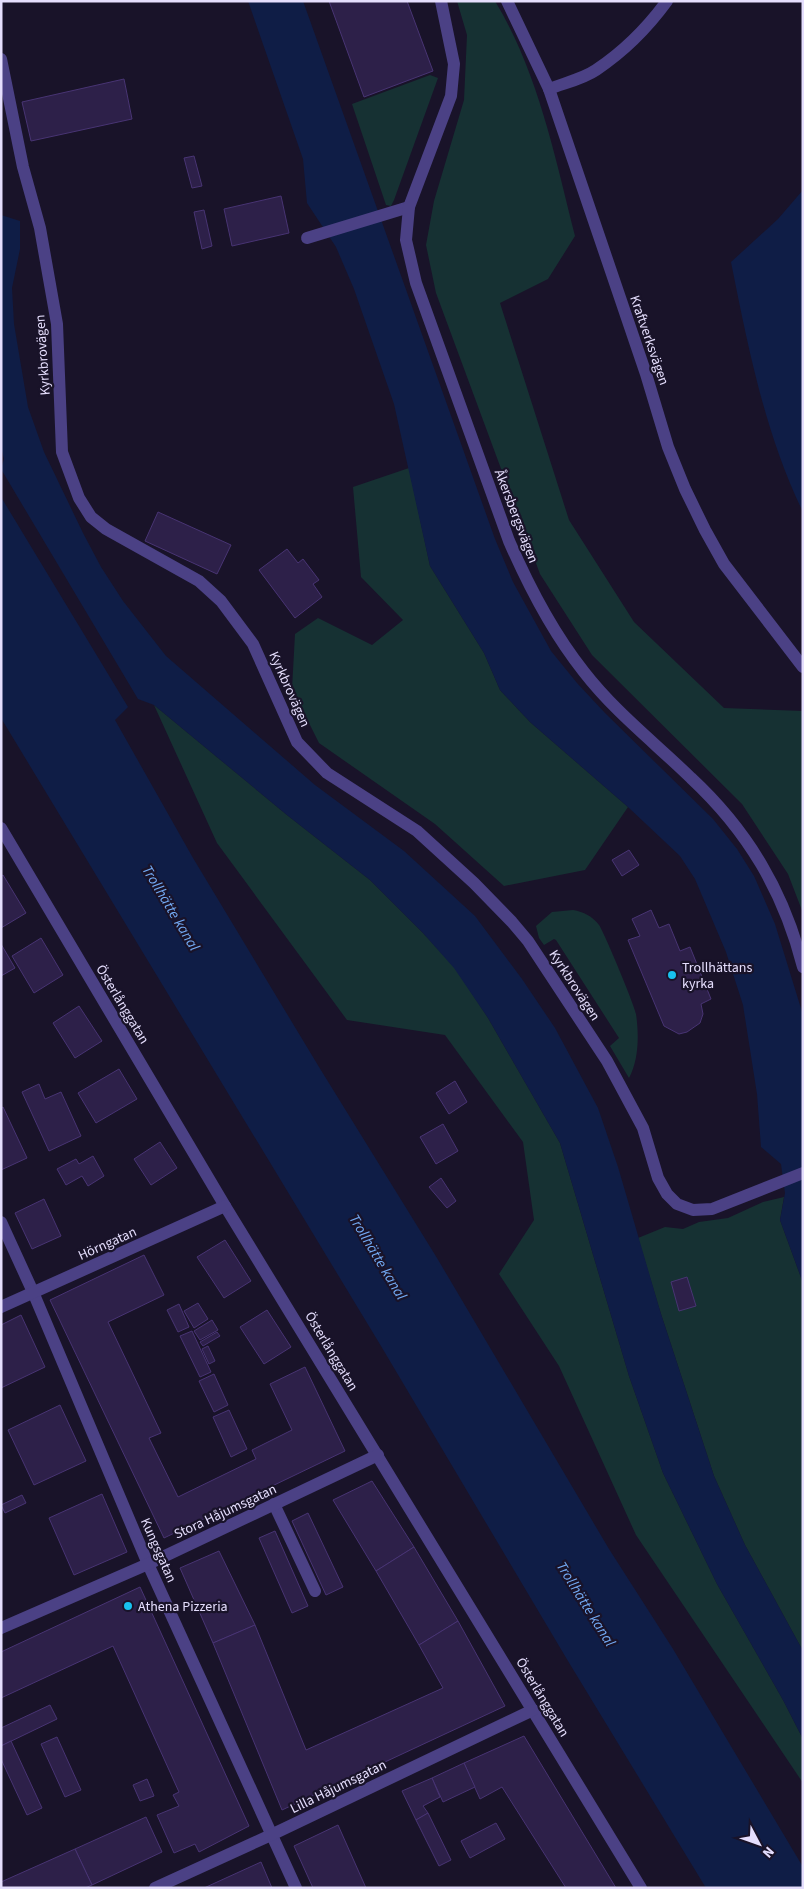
<svg xmlns="http://www.w3.org/2000/svg" width="804" height="1889" viewBox="0 0 804 1889" font-family="'Source Sans 3',sans-serif">
	<rect width="100%" height="100%" fill="#191329"/>
	<g fill="#163133">
		<path d="M457,1H495C538,72 555,157 575,236L548,279L500,303L569,520L634,622L724,708L803,711V913L788,874L742,804L592,655L540,574L436,293L426,245L434,201L464,100L467,35Z"/>
		<path d="M430,75L438,78L394,200L391,206L386,205L352,104Z"/>
		<path d="M409,468L430,566L484,653L500,690L530,722L628,807L585,870L504,886L435,824L319,743L292,689L295,634L318,618L372,645L403,620L361,577L353,487Z"/>
		<path d="M154,705L287,815L370,880L423,933L455,968L488,1018L560,1143L629,1376L663,1473L717,1584L783,1700L803,1739V1783L636,1535L559,1366L499,1274L534,1220L523,1142L445,1035L347,1020L217,843Z"/>
		<path d="M573,910C584,912 592,916 599,925C604,932 635,1006 636,1014C639,1034 639,1060 629,1078L610,1046L619,1038L556,940L554,939L544,945L539,938L536,926L552,912Z"/>
		<path d="M784,1197L780,1220L803,1283V1651L745,1545L714,1476L661,1314L638,1238L665,1227L683,1229L699,1222L728,1218L763,1202Z"/>
	</g>
	<g fill="#0f1d46">
		<path d="M248,1H303L495,539L513,582L551,651L577,683L605,713L713,819L737,849L754,876L775,924L803,1015V1283L780,1220L785,1193L781,1164L761,1147L757,1094L743,1005L726,952L695,879L680,856L628,807L530,722L500,690L484,653L430,566L394,404L354,289L336,247L307,203L303,159Z"/>
		<path d="M803,190V512C765,434 748,347 731,262L778,219Z"/>
		<path d="M1,215L20,221V249L12,288L14,324L28,407L44,452L83,533L101,567L123,601L166,656L315,785L404,851L475,916L522,979L555,1028L598,1108L618,1167L661,1314L714,1476L745,1545L803,1651V1739L783,1700L717,1584L663,1473L629,1376L560,1143L488,1018L454,968L423,933L370,880L287,815L154,705L138,699L1,469L4,459L1,447Z"/>
		<path d="M1,497L128,707L115,720L193,858L319,1067L437,1258L609,1549L673,1649L803,1867V1888H706L568,1661L381,1346L1,718Z"/>
	</g>
	<g fill="#2d2049" stroke="#483473">
		<path d="M329,1H407L433,71L364,97Z"/>
		<path d="M124,79L132,119L31,141L22,102Z"/>
		<path d="M194,156L202,186L192,188L184,158Z"/>
		<path d="M281,196L289,233L232,246L224,209Z"/>
		<path d="M204,210L212,246L202,249L194,212Z"/>
		<path d="M158,512L231,545L217,574L145,541Z"/>
		<path d="M287,549L298,563L303,559L319,580L313,584L322,597L295,618L259,570Z"/>
		<path d="M629,850L639,865L622,876L612,860Z"/>
		<path d="M3,875L26,913L1,928V876Z"/>
		<path d="M651,910L659,928L669,924L680,951L690,947L711,999L701,1004L703,1014L700,1023L687,1032L679,1034L664,1026L628,940L640,936L632,919Z"/>
		<path d="M41,938L63,975L34,993L12,956Z"/>
		<path d="M1,944L15,968L1,976Z"/>
		<path d="M79,1006L102,1041L75,1058L53,1023Z"/>
		<path d="M119,1069L137,1099L96,1123L78,1093Z"/>
		<path d="M455,1081L467,1102L449,1114L436,1093Z"/>
		<path d="M39,1084L45,1099L61,1092L81,1136L49,1151L22,1092Z"/>
		<path d="M3,1107L27,1158L1,1170V1108Z"/>
		<path d="M443,1124L458,1151L436,1164L420,1137Z"/>
		<path d="M160,1142L177,1168L151,1185L134,1159Z"/>
		<path d="M93,1156L104,1176L88,1186L82,1176L66,1185L57,1169L76,1159L79,1164Z"/>
		<path d="M441,1178L456,1201L447,1208L429,1187Z"/>
		<path d="M44,1199L61,1236L32,1249L15,1213Z"/>
		<path d="M225,1240L251,1281L224,1298L197,1257Z"/>
		<path d="M144,1255L164,1295L108,1322L161,1433L149,1438L178,1497L256,1459L252,1450L292,1430L270,1384L305,1367L345,1451L164,1538L50,1300Z"/>
		<path d="M687,1277L696,1306L679,1311L671,1282Z"/>
		<path d="M198,1303L208,1319L194,1328L184,1311Z"/>
		<path d="M179,1304L189,1327L178,1332L167,1310Z"/>
		<path d="M267,1310L291,1347L264,1364L240,1327Z"/>
		<path d="M21,1315L45,1367L1,1388V1325Z"/>
		<path d="M212,1320L218,1330L200,1340L194,1331Z"/>
		<path d="M192,1331L211,1372L200,1377L180,1336Z"/>
		<path d="M217,1332L220,1336L203,1346L200,1342Z"/>
		<path d="M208,1346L215,1361L209,1364L202,1349Z"/>
		<path d="M214,1374L228,1405L214,1412L199,1381Z"/>
		<path d="M60,1405L86,1461L34,1485L8,1430Z"/>
		<path d="M229,1410L247,1449L231,1457L213,1417Z"/>
		<path d="M372,1481L414,1547L376,1571L333,1500Z"/>
		<path d="M102,1494L127,1552L74,1575L49,1518Z"/>
		<path d="M22,1495L26,1503L5,1513L1,1505Z"/>
		<path d="M308,1513L343,1587L326,1595L292,1521Z"/>
		<path d="M275,1531L308,1606L292,1613L259,1538Z"/>
		<path d="M414,1547L458,1621L419,1645L376,1571Z"/>
		<path d="M219,1551L255,1625L213,1643L180,1568Z"/>
		<path d="M140,1587L249,1826L199,1852L195,1844L174,1853L157,1815L179,1806L173,1795L179,1792L113,1646L1,1698V1652Z"/>
		<path d="M458,1621L505,1706L282,1810L213,1643L255,1625L306,1750L443,1688L419,1645Z"/>
		<path d="M50,1705L57,1719L1,1746V1728Z"/>
		<path d="M524,1736L616,1888H566L502,1787L480,1799L464,1763Z"/>
		<path d="M57,1737L81,1790L65,1797L41,1744Z"/>
		<path d="M11,1741L42,1808L27,1815L1,1759V1746Z"/>
		<path d="M464,1763L475,1787L443,1802L432,1778Z"/>
		<path d="M432,1778L440,1797L423,1806L428,1813L416,1820L402,1791Z"/>
		<path d="M147,1779L154,1796L140,1801L133,1785Z"/>
		<path d="M428,1813L451,1860L439,1866L416,1820Z"/>
		<path d="M146,1817L162,1852L92,1885L75,1849Z"/>
		<path d="M496,1823L505,1839L470,1858L461,1841Z"/>
		<path d="M338,1825L366,1888H313L294,1846Z"/>
		<path d="M75,1849L92,1885L85,1888H1V1882Z"/>
		<path d="M261,1862L272,1888H204Z"/>
	</g>
	<g fill="none" stroke-linecap="round" stroke-linejoin="round">
		<path stroke="#4b4185" stroke-width="12" d="M307,238L409,207"/>
		<g stroke="#4b4185" stroke-width="12">
			<path d="M441,1L454,64L451,96L409,207L406,240L416,283L509,541C529,587 552,632 584,672C615,712 655,743 691,778C748,831 784,892 803,967"/>
			<path d="M507,1L549,89L646,374L668,447L685,489L705,530L724,564L803,667"/>
			<path d="M1,59L23,167L40,228L57,324L62,452L79,498L91,517L106,529L199,581L221,601L253,644L297,742L327,773L417,831L474,883L512,922L528,941L607,1061L643,1128L658,1178L667,1194L677,1204L693,1210L712,1209L803,1173"/>
			<path d="M549,89C564,83 583,79 596,70C623,52 648,27 667,1"/>
			<path d="M1,828L225,1206L641,1888"/>
			<path d="M1,1222L33,1292L148,1564L296,1888"/>
			<path d="M1,1307L225,1206"/>
			<path d="M274,1504L315,1591"/>
			<path d="M1,1628L148,1564L378,1455"/>
			<path d="M155,1888L271,1835L533,1710"/>
		</g>
	</g>
	<g fill="#18c1ef" stroke="#191329" stroke-width="2">
		<circle cx="672" cy="975" r="5"/>
		<circle cx="128" cy="1606" r="5"/>
	</g>
	<g text-anchor="middle" stroke-width="4.5" stroke-linejoin="round" paint-order="stroke">
		<g font-size="14" fill="#e5defd" stroke="#191329">
			<text transform="translate(650 340) rotate(71)" y="5">Kraftverksvägen</text>
			<text transform="translate(42 355) rotate(-94)" y="5">Kyrkbrovägen</text>
			<text transform="translate(517 516) rotate(69)" y="5">Åkersbergsvägen</text>
			<text transform="translate(290 689) rotate(66)" y="5">Kyrkbrovägen</text>
			<text transform="translate(575 985) rotate(57)" y="5">Kyrkbrovägen</text>
			<text transform="translate(123 1004) rotate(59)" y="5">Österlånggatan</text>
			<text transform="translate(107 1243) rotate(-24)" y="5">Hörngatan</text>
			<text transform="translate(332 1351) rotate(59)" y="5">Österlånggatan</text>
			<text transform="translate(225 1511) rotate(-25)" y="5">Stora Håjumsgatan</text>
			<text transform="translate(159 1550) rotate(66)" y="5">Kungsgatan</text>
			<text transform="translate(543 1697) rotate(59)" y="5">Österlånggatan</text>
			<text transform="translate(338 1786) rotate(-26)" y="5">Lilla Håjumsgatan</text>
		</g>
		<g font-size="14" fill="#e5defd" stroke="#191329" text-anchor="start">
			<text x="682" y="972">Trollhättans<tspan x="682" dy="16">kyrka</tspan></text>
			<text x="138" y="1611">Athena Pizzeria</text>
		</g>
		<g font-size="15" font-style="italic" fill="#73aaf5" stroke="#191329">
			<text transform="translate(171 908) rotate(59)" y="5">Trollhätte kanal</text>
			<text transform="translate(378 1257) rotate(59)" y="5">Trollhätte kanal</text>
			<text transform="translate(586 1604) rotate(58)" y="5">Trollhätte kanal</text>
		</g>
	</g>
	<rect width="804" height="1889" fill="none" stroke="#e5defd" stroke-width="5"/>
	<g transform="translate(759 1844) rotate(131)" stroke="#191329" stroke-width="4" paint-order="stroke">
	<path d="M0-4L9 19L0 12L-9 19Z" fill="#e5defd"/>
	<text y="-8" font-size="14" font-weight="bold" text-anchor="middle" fill="#e5defd">N</text>
	</g>
</svg>
